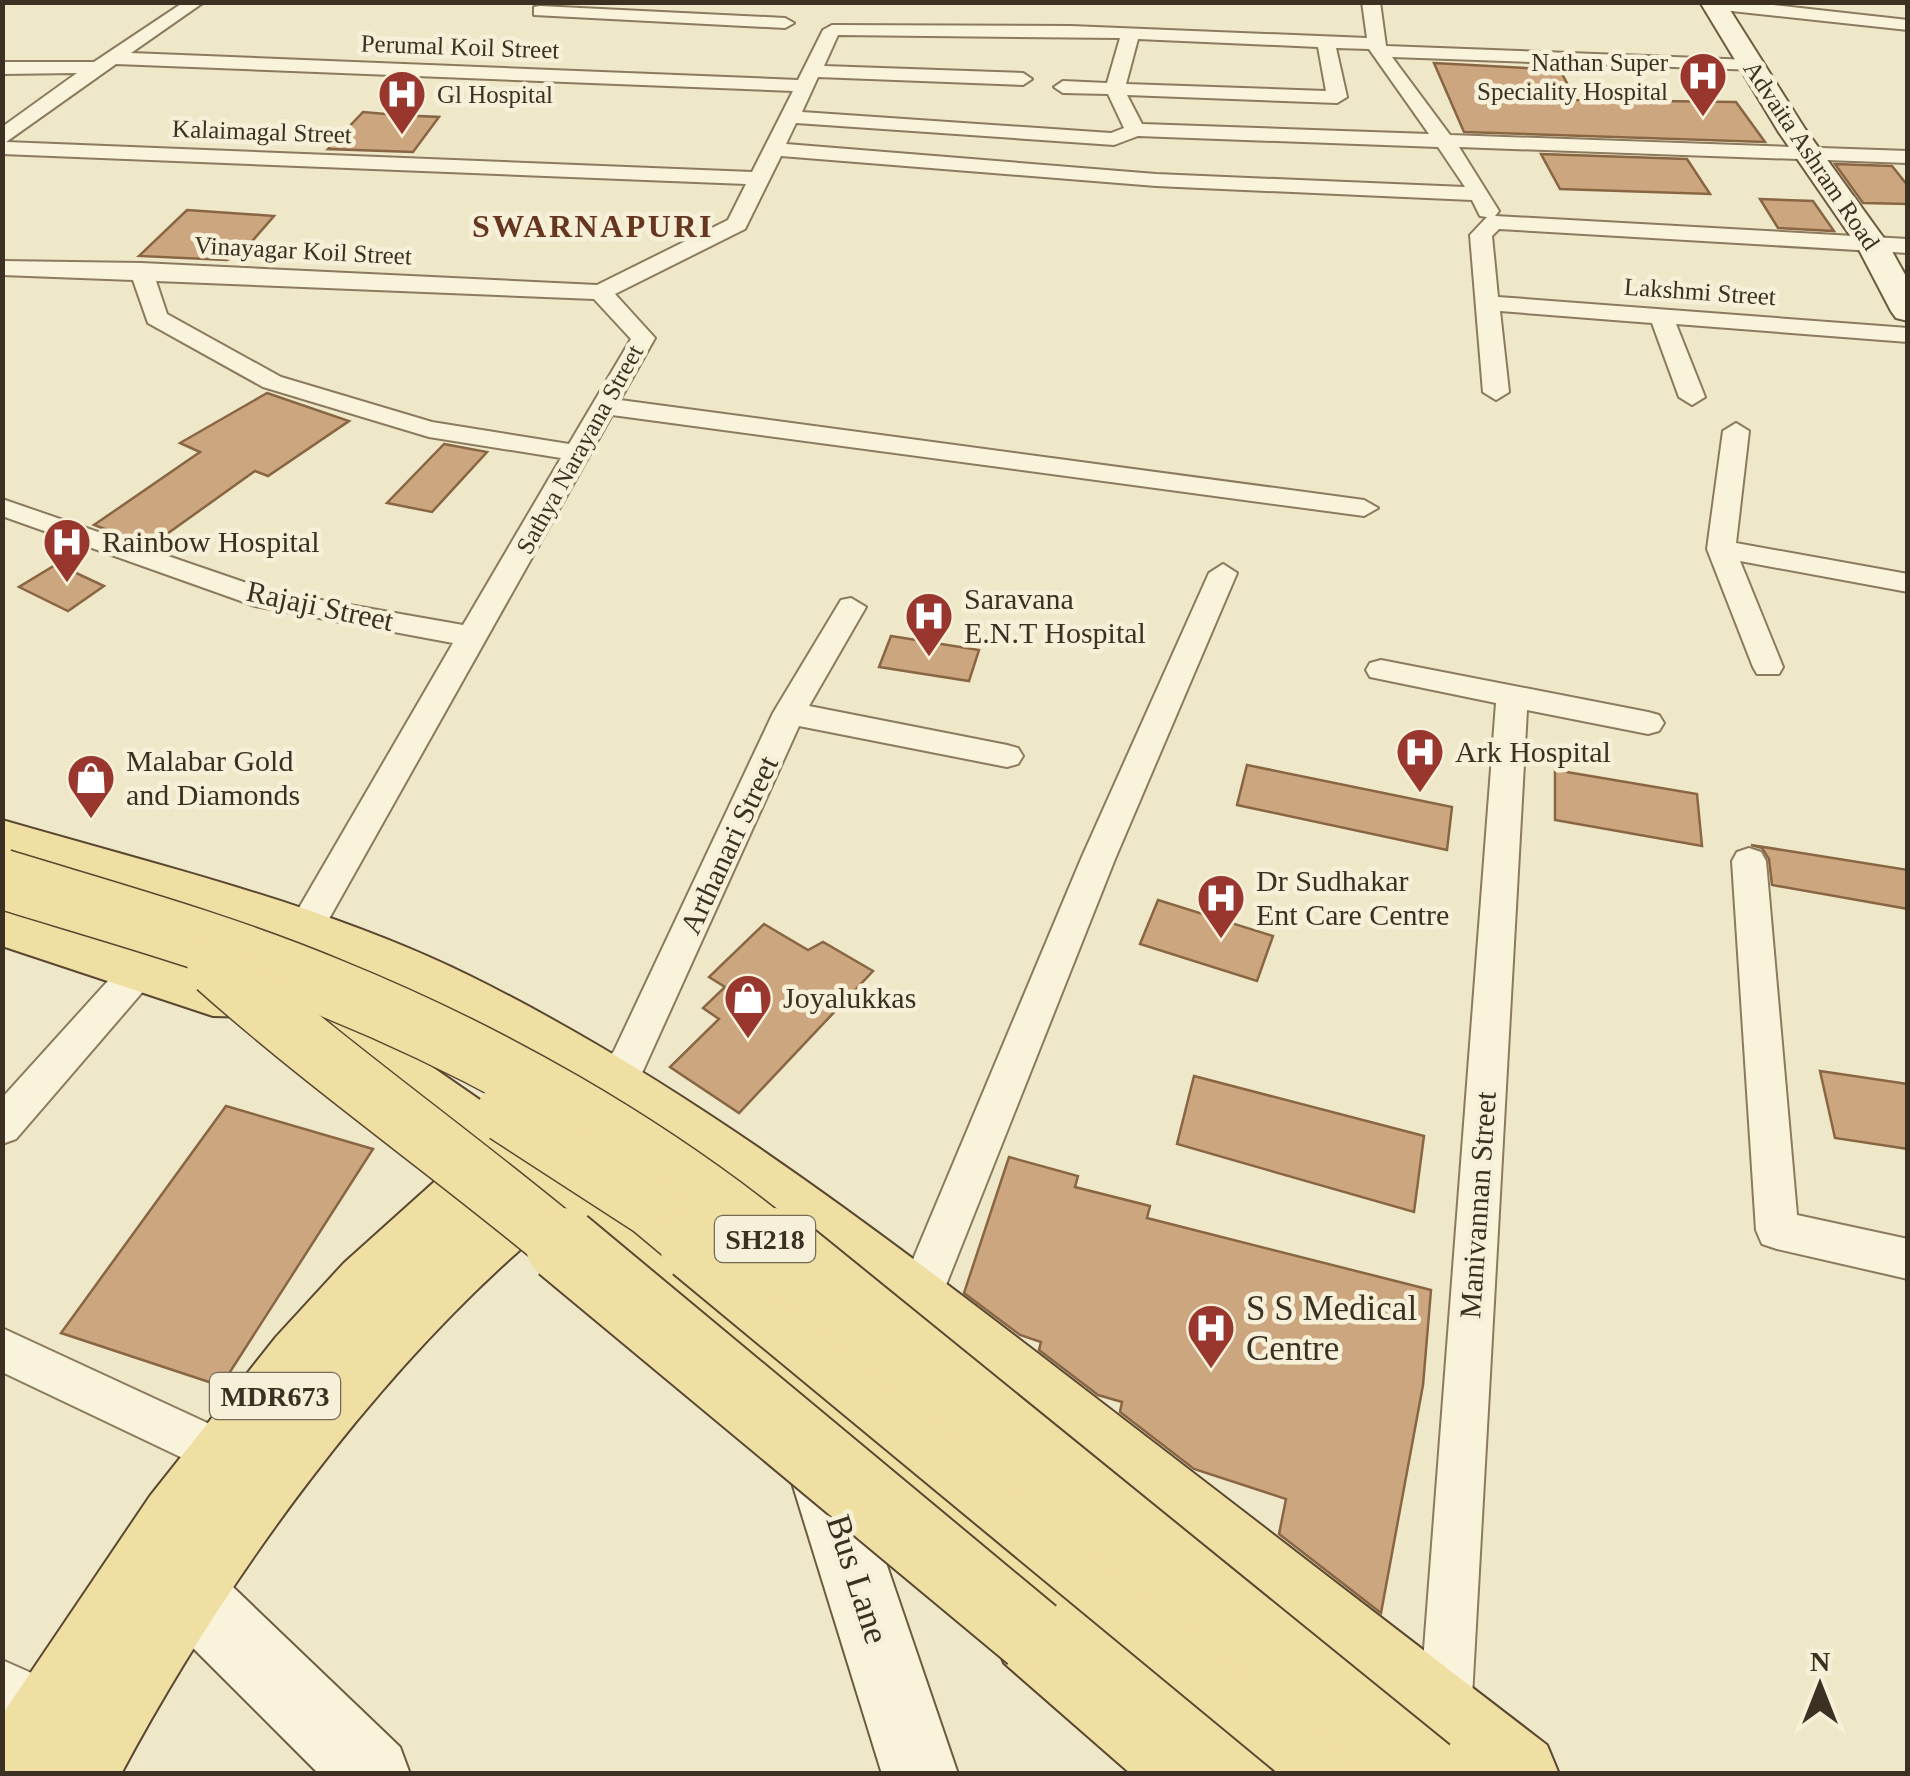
<svg xmlns="http://www.w3.org/2000/svg" width="1910" height="1776" viewBox="0 0 1910 1776" font-family="Georgia,serif">
	<rect width="100%" height="100%" fill="#eee7c8"/>
	<g fill="#cca67f" stroke="#896643" stroke-width="2.5">
		<path d="M1434,63L1560,70L1576,100L1736,102L1765,142L1464,132Z"/>
		<path d="M363,112L397,115L439,117L413,152L328,149Z"/>
		<path d="M1541,154L1687,159L1710,194L1560,189Z"/>
		<path d="M1835,164L1892,166L1908,186V204L1863,203Z"/>
		<path d="M1760,199L1813,201L1834,231L1778,228Z"/>
		<path d="M187,210L274,216L241,254L227,260L139,256Z"/>
		<path d="M267,393L349,421L268,476L255,471L150,546L94,525L200,452L180,443Z"/>
		<path d="M444,444L487,452L432,512L387,503Z"/>
		<path d="M57,564L104,586L68,611L19,587Z"/>
		<path d="M891,636L979,650L969,681L879,667Z"/>
		<path d="M1247,765L1452,807L1447,850L1237,805Z"/>
		<path d="M1555,770L1697,794L1702,846L1555,820Z"/>
		<path d="M1751,845L1908,870V909L1772,885L1769,859L1762,848Z"/>
		<path d="M1158,900L1273,936L1257,981L1140,944Z"/>
		<path d="M764,924L808,950L823,942L873,971L739,1113L670,1067L719,1019L703,1008L725,987L709,977Z"/>
		<path d="M1820,1071L1908,1084V1149L1835,1138Z"/>
		<path d="M1194,1076L1424,1136L1414,1212L1177,1144Z"/>
		<path d="M226,1106L373,1149L221,1386L61,1333Z"/>
		<path d="M1009,1157L1078,1176L1075,1187L1150,1206L1147,1218L1431,1290L1423,1385L1381,1613L1279,1534L1286,1499L1194,1469L1120,1412L1122,1402L1098,1395L1039,1350L1041,1342L1020,1335L964,1293Z"/>
	</g>
	<g fill="none" stroke-linecap="round" stroke-linejoin="round">
		<g stroke="#8b7a5d" stroke-width="4">
			<g id="street">
				<path d="M184,2H204L131,53L798,80L823,30L832,25L1071,26L1367,38L1362,2H1380L1386,46L1751,60L1758,62V70L1392,57L1450,135L1908,151V163L1459,147L1499,211L1495,216L1908,239V253L1499,229L1492,236L1498,297L1908,328V342L1676,324L1705,397L1692,405L1679,397L1652,323L1500,311L1509,392L1496,400L1483,392L1470,235L1487,217L1480,216L1472,200L1156,186L781,156L745,229L615,294L655,338L620,400L1364,500L1378,508L1364,516L612,415L316,942L303,946L290,942L285,932L453,643L255,606L2,516V499L270,591L463,625L561,458L429,437L263,387L148,323L133,280L2,275V261L141,263L597,285L728,220L746,184L2,154V127L77,73L2,74V62H94ZM838,35L1120,38L1107,83L1063,81L1054,87L1063,93L1108,94L1124,128L1111,133L802,112L818,77L1023,85L1032,79L1023,73L824,66ZM1138,39L1318,47L1326,91L1126,84ZM1336,48L1369,49L1429,134L1142,124L1127,95L1337,103L1347,97ZM116,64L793,91L752,172L6,142ZM796,123L1114,145L1138,136L1438,147L1465,187L1156,174L786,144ZM156,281L594,299L631,339L569,444L432,422L281,377L167,314Z"/>
				<path d="M1747,2L1908,20V30L1713,9L1704,4Z"/>
				<path d="M540,6L785,18L794,23L785,28L534,15V7Z"/>
				<path d="M1736,423L1749,431L1736,543L1908,574V592L1740,561L1783,667L1779,674H1757L1753,667L1707,549L1723,431Z"/>
				<path d="M1223,564L1237,573L1115,859L940,1300L933,1314L918,1320L903,1314L896,1300L1081,859L1209,573Z"/>
				<path d="M851,598L866,607L809,706L1007,745L1018,748L1023,756L1018,764L1007,767L799,726L642,1073C626,1089 617,1102 594,1094L589,1082L614,1051L773,713L841,600Z"/>
				<path d="M1381,660L1648,712L1659,715L1664,723L1659,731L1648,734L1527,710L1471,1715L1463,1733L1445,1741L1427,1733L1419,1715L1496,703L1370,677L1366,670L1370,663Z"/>
				<path d="M1749,848L1761,852L1766,861L1797,1215L1908,1239V1279L1777,1249L1762,1244L1756,1230L1732,861L1737,852Z"/>
				<path d="M139,956L152,961L157,971L152,981L16,1139L2,1144V1098L126,961Z"/>
				<path d="M2,1328L242,1439L249,1455L242,1471L226,1478L210,1471L2,1372Z"/>
				<path d="M2,1660L79,1694L87,1712L79,1730L61,1738L2,1712Z"/>
			</g>
		</g>
		<g stroke="#6d5b40" stroke-width="4">
			<g id="secondary">
				<path d="M1700,2H1725L1805,129L1888,244L1908,280V321L1896,318L1891,311L1856,244L1778,131Z"/>
				<path d="M818,1427L841,1437L851,1460L958,1774H882L785,1460L795,1437Z"/>
				<path d="M160,1541L210,1565L400,1747L410,1774H319L160,1615L135,1601L125,1576L135,1551Z"/>
			</g>
		</g>
		<g stroke="#594731" stroke-width="4">
			<g id="primary">
				<path d="M2,820C160,866 323,904 470,976C684,1082 873,1227 1062,1372C1224,1496 1385,1621 1547,1745L1559,1774H1451L822,1269L590,1103L426,1009L319,961L2,860Z"/>
				<path d="M2,902L213,968L267,969L288,976L331,997L519,1127C541,1135 555,1153 579,1162L584,1173L1301,1745L1313,1774H1131L1004,1663L993,1635L1007,1606L550,1224C380,1365 225,1579 121,1774H2V1715L150,1496L276,1337L344,1263L462,1157L289,1031L260,1017L213,1016L2,946Z"/>
			</g>
		</g>
		<use href="#street" fill="#f9f3dc" fill-rule="evenodd"/>
		<use href="#secondary" fill="#f9f3dc" fill-rule="evenodd"/>
		<use href="#primary" fill="#f0dfa2" fill-rule="evenodd"/>
		<g stroke="#594731" stroke-width="62" stroke-linecap="butt">
			<g id="primary-bridge-far1">
				<path d="M2,879C113,913 226,944 333,989C490,1053 645,1141 777,1248"/>
				<path d="M217,967C328,1066 451,1152 566,1248"/>
				<path d="M506,1113L651,1207L700,1248"/>
			</g>
		</g>
		<g stroke="#594731" stroke-width="78" stroke-linecap="butt">
			<g id="primary-bridge">
				<path d="M563,1245L1032,1635"/>
				<path d="M697,1245L1337,1774"/>
				<path d="M774,1245L1426,1774"/>
			</g>
		</g>
		<use href="#primary-bridge-far1" stroke="#f0dfa2" stroke-width="59"/>
		<use href="#primary-bridge" stroke="#f0dfa2" stroke-width="74"/>
	</g>
	<defs>
		<g id="hospital-pin" transform="scale(2.5)"><path d="M0 17L-7.5 6A9.5 9.5 0 1 1 7.5 6Z" fill="#99372e" stroke="#f6f0d8"/><path d="M-5-5h3v3.5h4V-5h3V5h-3V1.5h-4V5h-3Z" fill="#fff"/></g>
		<g id="shop-pin" transform="scale(2.5)"><path d="M0 17L-7.5 6A9.5 9.5 0 1 1 7.5 6Z" fill="#99372e" stroke="#f6f0d8"/><path d="M-5-2.5h2.3a2.7 3.5 0 0 1 5.4 0H5L5.5 6h-11ZM-1.5-2.5h3a1.5 2.3 0 0 0-3 0Z" fill="#fff"/></g>
	</defs>
	<g fill-rule="evenodd">
		<use href="#hospital-pin" x="1703" y="76"/>
		<use href="#hospital-pin" x="402" y="94"/>
		<use href="#hospital-pin" x="67" y="542"/>
		<use href="#hospital-pin" x="929" y="616"/>
		<use href="#hospital-pin" x="1420" y="752"/>
		<use href="#shop-pin" x="91" y="778"/>
		<use href="#hospital-pin" x="1221" y="898"/>
		<use href="#shop-pin" x="748" y="998"/>
		<use href="#hospital-pin" x="1211" y="1328"/>
	</g>
	<g text-anchor="middle" stroke-width="9" stroke-linejoin="round" paint-order="stroke">
		<g font-size="25" fill="#3b3021" stroke="#f6f0d8">
			<text transform="translate(460 46) rotate(2)" y="9">Perumal Koil Street</text>
			<text transform="translate(262 131) rotate(2)" y="9">Kalaimagal Street</text>
			<text transform="translate(1812 155) rotate(56)" y="9">Advaita Ashram Road</text>
			<text transform="translate(303 250) rotate(3)" y="9">Vinayagar Koil Street</text>
			<text transform="translate(1700 291) rotate(4)" y="9">Lakshmi Street</text>
			<text transform="translate(579 449) rotate(-61)" y="9">Sathya Narayana Street</text>
		</g>
		<g font-size="25" fill="#3b3021" stroke="#f6f0d8" text-anchor="end">
			<text x="1668" y="71">Nathan Super<tspan x="1668" dy="29">Speciality Hospital</tspan></text>
			<text x="437" y="103" text-anchor="start">Gl Hospital</text>
		</g>
		<g fill="#f6f0d8" stroke="#736a58" stroke-width="2.5">
			<rect x="715" y="1216" width="100" height="46" rx="8"/>
			<rect x="210" y="1373" width="130" height="46" rx="8"/>
		</g>
		<g font-size="28" font-weight="bold" fill="#3b3021">
			<text x="765" y="1249">SH218</text>
			<text x="275" y="1406">MDR673</text>
		</g>
		<g font-size="30" fill="#3b3021" stroke="#f6f0d8" text-anchor="start">
			<text x="102" y="552">Rainbow Hospital</text>
			<text x="964" y="609">Saravana<tspan x="964" dy="34">E.N.T Hospital</tspan></text>
			<text x="1455" y="762">Ark Hospital</text>
			<text x="126" y="771">Malabar Gold<tspan x="126" dy="34">and Diamonds</tspan></text>
			<text x="1256" y="891">Dr Sudhakar<tspan x="1256" dy="34">Ent Care Centre</tspan></text>
			<text x="783" y="1008">Joyalukkas</text>
		</g>
		<g font-size="30" fill="#3b3021" stroke="#f6f0d8">
			<text transform="translate(320 606) rotate(12)" y="10">Rajaji Street</text>
			<text transform="translate(729 845) rotate(-65)" y="10">Arthanari Street</text>
			<text transform="translate(1478 1205) rotate(-86)" y="10">Manivannan Street</text>
		</g>
		<g font-size="32" font-weight="bold" letter-spacing="2.5" fill="#673620" stroke="#f6f0d8">
			<text x="593" y="237">SWARNAPURI</text>
		</g>
		<g font-size="35" fill="#3b3021" stroke="#f6f0d8" text-anchor="start">
			<text x="1246" y="1320">S S Medical<tspan x="1246" dy="40">Centre</tspan></text>
		</g>
		<g font-size="35" fill="#3b3021" stroke="#f6f0d8">
			<text transform="translate(858 1579) rotate(72)" y="12">Bus Lane</text>
		</g>
	</g>
	<rect width="1910" height="1776" fill="none" stroke="#3b3021" stroke-width="10"/>
	<g transform="translate(1820 1686)" stroke="#f6f0d8" stroke-width="8" paint-order="stroke">
	<path d="M0-8L18 38L0 25L-18 38Z" fill="#3b3021"/>
	<text y="-15" font-size="28" font-weight="bold" text-anchor="middle" fill="#3b3021">N</text>
	</g>
</svg>
